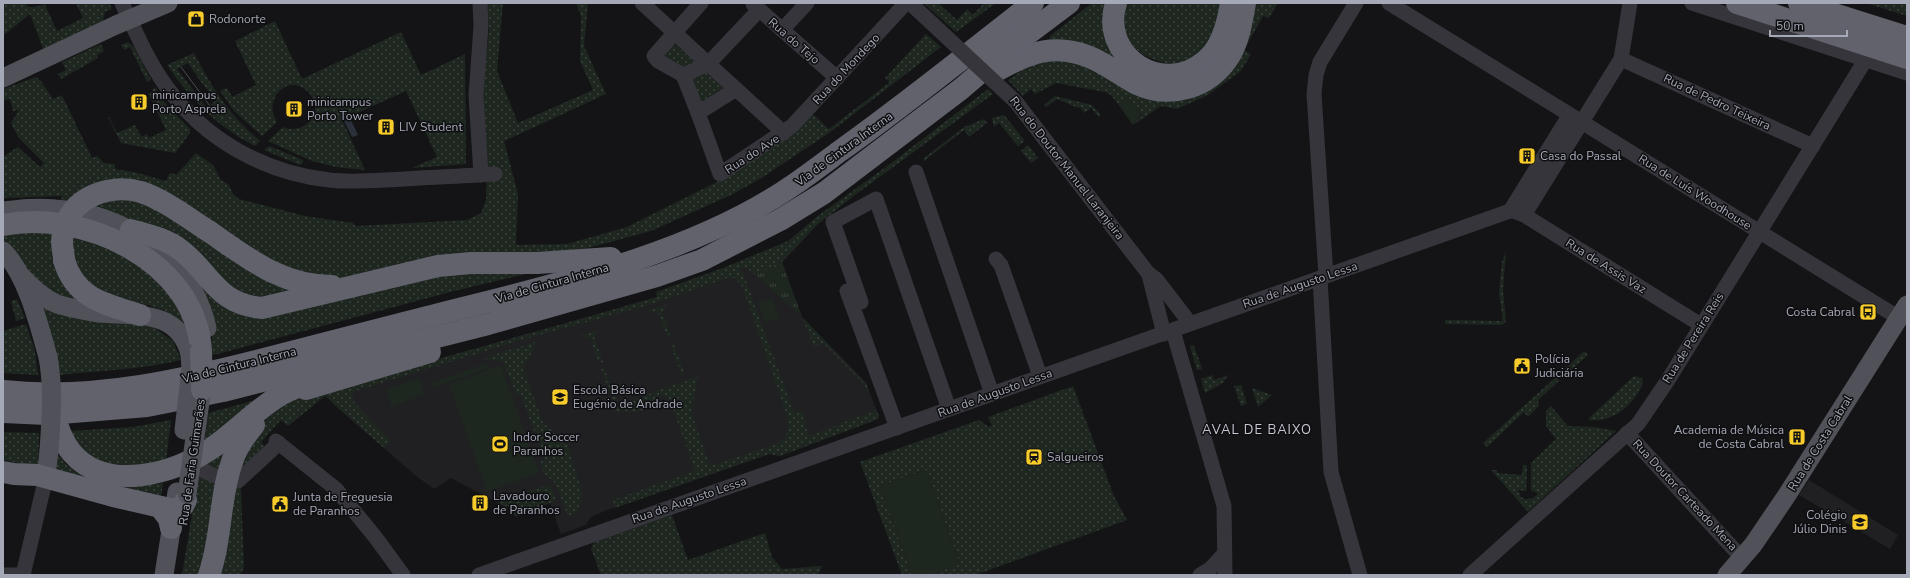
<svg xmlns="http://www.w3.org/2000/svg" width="1910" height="578" viewBox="0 0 1910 578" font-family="'Nunito Sans',sans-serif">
	<defs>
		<pattern id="grass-dots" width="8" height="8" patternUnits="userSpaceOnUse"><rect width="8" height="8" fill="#1e2620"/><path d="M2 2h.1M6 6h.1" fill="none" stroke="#3c433e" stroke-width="1.8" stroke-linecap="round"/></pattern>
		<pattern id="park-tufts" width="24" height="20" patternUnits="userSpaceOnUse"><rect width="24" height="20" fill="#1e2620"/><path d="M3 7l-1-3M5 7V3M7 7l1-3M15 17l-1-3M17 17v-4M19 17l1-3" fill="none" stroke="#3c433e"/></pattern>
	</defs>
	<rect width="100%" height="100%" fill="#141416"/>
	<g fill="#202023">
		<path d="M782,262L802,317L866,383L879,416L878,419L780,456L769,454L607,510L591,517L586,525L561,534L550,503L515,517L513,507L503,506L451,478L434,489L416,476L333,404L329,390L657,297L738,267L746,268L756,275Z"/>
		<path d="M1809,480L1898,535L1890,549L1799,495Z"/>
	</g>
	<g fill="url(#grass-dots)" fill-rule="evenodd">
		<path d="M3,3H24L29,7H35L49,3L45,5L57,31L83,18L76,3H109L112,9L105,12L103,22L44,51L30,14L3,36Z"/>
		<path d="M487,3H503L497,71L518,123L593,90L580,61L581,16L576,3H588L584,46L606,94L504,141L518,194L516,245L567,244L627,227L723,179L812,113L829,129L890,82L885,78L926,34L941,47L829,133L763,177L733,194L651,231L588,248L569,251L468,254L361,277L326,280L271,264L163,193L69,202L60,201L63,196L3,198L4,156L18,147L40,167L44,163L18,137L11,123L19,110L13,111L10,99L3,101V89L36,77L41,81L53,99L62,95L92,158L97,156L104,163L115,164V169L134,172L166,181L169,174L172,173L176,175L196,153L213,165L221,180L229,185L233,194L239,199L305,216L353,223L356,226L467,220L481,213L486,200L487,171L483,87L489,29Z"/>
		<path d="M923,3H938L957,20L967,9L973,15L984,3H996L956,32Z"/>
		<path d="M1092,3H1109L1115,57L1049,41L1050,36Z"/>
		<path d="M1126,3H1222C1218,25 1213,42 1195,57C1177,73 1135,58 1126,36C1121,26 1123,14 1126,3Z"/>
		<path d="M1251,3H1278L1269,18L1263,16L1244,50L1251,54L1241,71L1208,95L1177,109L1161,106L1133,125L1132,124L1142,116L1128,97L1118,104L1111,95L1105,92L1056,83L1035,94L1031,89L1023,96L1008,80L1036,61L1073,60L1151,98Z"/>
		<path d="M1866,3H1907V16Z"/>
		<path d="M275,21L302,79L401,32L421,75L465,54L466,164L412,168L437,157L406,91L342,120L365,170L336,167L312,161L268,141L283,127C306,137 327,108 307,91C288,73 262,99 277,122L262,136L234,111L220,91L227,88L232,97L256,85L235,41Z"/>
		<path d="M671,41L697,63L687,68L663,57Z"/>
		<path d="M128,42L134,47L151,80L147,82L130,47L124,50L121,45Z"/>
		<path d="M101,44L104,51L97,55L98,58L61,79L58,74L66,70L62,62Z"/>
		<path d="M194,53C215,92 226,111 260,141L255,146C218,127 190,99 167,65ZM188,63L201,82L216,100L207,108L177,69Z"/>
		<path d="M706,70L726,89L702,105L688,78Z"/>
		<path d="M155,87L166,104L190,129V133L175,153L121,143L108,117H109L117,133L135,125L142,137L147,134L149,138L166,130L149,95Z"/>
		<path d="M988,89L993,94L855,195L818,224L782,262L756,275L746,268H738L743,273L747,284L794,412L802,411L809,436L876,410L879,416L878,419L780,456L769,454L615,508L613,500L695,471L670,400L660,394C642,416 640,412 613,411L612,408L698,376L691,412L710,466L778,443C789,436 789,428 787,416L742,286L735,278H727L645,306L521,340L352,392L354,402L391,442L384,448L325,396L288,426L281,420L261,442L267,449L236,486L241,489L244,568L240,575H217C226,526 230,456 266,419C296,388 368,378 409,367C492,344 575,321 657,297L656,292L723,268L788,241L819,215L886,167Z"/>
		<path d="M1055,96L1092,105L1101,115L1099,117L1091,108L1084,113L1080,107L1078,108L1057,99L1046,107L1044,105Z"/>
		<path d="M1004,115L1025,141L1018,146L999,123L994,127L992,118Z"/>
		<path d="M984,119L987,123L969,137L964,130L924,161L923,159L964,127Z"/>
		<path d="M1028,145L1038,158L1031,163L1021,151Z"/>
		<path d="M269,146L303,160V163L300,165L264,150Z"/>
		<path d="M132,195L279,280L294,294L249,298L134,220L87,207Z"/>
		<path d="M53,230L51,244L53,257L84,302C44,296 30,273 3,246V231Z"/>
		<path d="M72,232L155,272L196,338L173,317L165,311L151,306L102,294L73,268Z"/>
		<path d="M170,250L226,302L414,274L536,267L522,275L454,291L210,356L212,336L211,325Z"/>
		<path d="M1506,252L1503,289L1506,322L1502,325L1445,324V320L1503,321L1499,293L1502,262Z"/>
		<path d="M36,298L154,327L173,341L181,360C141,370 101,370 60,375L57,360Z"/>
		<path d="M17,299L25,318L16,321L11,301Z"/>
		<path d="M667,304L662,312L671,337L668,338L658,313L647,311Z"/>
		<path d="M802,317L866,383L869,391H867L863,383L826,346L823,344L814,347Z"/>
		<path d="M26,324L35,351L38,375L3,373V331Z"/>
		<path d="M599,330L594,337L603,362L599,363L590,338L578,336Z"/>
		<path d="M535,342L536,344L523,368L543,423L566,441L581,488L582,500L576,514L568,516L555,483L543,472L540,462L545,460L520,393L516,395L503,361L483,360L490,356Z"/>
		<path d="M673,343L685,374L682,376L670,344Z"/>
		<path d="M1191,345L1194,346L1202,368L1201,370H1197L1190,347Z"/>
		<path d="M1584,351L1588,355L1563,377L1560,373Z"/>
		<path d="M604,368L617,399L613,401L601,369Z"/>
		<path d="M1212,375L1214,380L1228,375L1223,383L1205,393L1201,379Z"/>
		<path d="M1557,376L1559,381L1538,400L1539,406L1528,417L1524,412L1487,447L1483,443Z"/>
		<path d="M1634,376L1642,378L1643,383C1634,405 1613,423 1589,420V418Z"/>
		<path d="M1241,385L1247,404L1241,406L1234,386Z"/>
		<path d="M1073,386L1114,496L1127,520L975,575H929L960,564L926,470L880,486L912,575H902L860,462L979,420L989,427L992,425L988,417Z"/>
		<path d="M1252,388L1272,395L1258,407Z"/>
		<path d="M263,398L205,440L208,413Z"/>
		<path d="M1551,406L1568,426L1594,427L1616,431L1528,512L1491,470H1497V473L1522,475L1523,465H1527L1526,491L1518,490L1521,497L1525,499C1531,499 1535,498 1538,493L1531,491V463L1556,439L1546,426V411Z"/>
		<path d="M171,420L166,461L129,467L100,462L85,454L71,431L133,427Z"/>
		<path d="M3,432L39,433L38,466L36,467L3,460Z"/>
		<path d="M231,443L202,575H182L199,472Z"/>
		<path d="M58,453C60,456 62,460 65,463C90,488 131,488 163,483L161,499L56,476Z"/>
		<path d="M546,485C553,487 554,494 557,500L518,516L515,517L513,507L503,506L497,503Z"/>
		<path d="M672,515L688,560L765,533L772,557L782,569L822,566L818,575H601L591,549L594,542Z"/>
	</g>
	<path fill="url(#park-tufts)" d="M782,262L802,317L756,275Z"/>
	<g fill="#1e2620">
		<path d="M1128,97L1142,116L1132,124L1118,104Z"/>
		<path d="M772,298L779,318L765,323L758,303Z"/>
		<path d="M487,363L489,368L433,388L431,383Z"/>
		<path d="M501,365L539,473L487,492L449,384Z"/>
		<path d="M419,377L425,394L392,407L386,390Z"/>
		<path d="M926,470L960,564L929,575H912L880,486Z"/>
	</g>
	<path fill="#2a313a" d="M350,118L358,135L352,137L344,121Z"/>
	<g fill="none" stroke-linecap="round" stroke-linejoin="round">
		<g stroke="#35353b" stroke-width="15">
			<path d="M122,3C135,31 148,61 166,86C204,139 264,173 329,180C354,183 379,180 404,179C435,177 465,176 495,174"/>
			<path d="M480,3L481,26L476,95L481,175"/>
			<path d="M642,3L784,133"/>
			<path d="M701,3L654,56L658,61L683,75L708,64L759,10"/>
			<path d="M910,3L939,30"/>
			<path d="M1389,3L1899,318"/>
			<path d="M1692,3L1907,73"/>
			<path d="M753,4L837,78"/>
			<path d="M782,30L807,3"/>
			<path d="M1621,59L1813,146"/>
			<path d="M683,75L698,113L735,90"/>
			<path d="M1016,102L1148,273L1157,280L1190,323"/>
			<path d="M698,113L720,174L792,126L906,3"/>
			<path d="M916,172L992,394"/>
			<path d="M1510,211L1569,116"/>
			<path d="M1516,212L1524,215L1701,325"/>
			<path d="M1524,215L1621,59L1630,3"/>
			<path d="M996,259L1001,265L1040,376"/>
			<path d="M1149,275L1164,334"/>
			<path d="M1326,276L1314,94L1316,75L1320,62L1356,3"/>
			<path d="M1320,278L1331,472L1360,575"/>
			<path d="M847,291L897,428"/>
			<path d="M861,302L833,222L876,199L949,409"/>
			<path d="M1173,331L1224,506L1225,575"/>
			<path d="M1627,433L1742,558"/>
			<path d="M276,441L336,489L376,538L403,575"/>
			<path d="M195,459L204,471L215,476"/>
			<path d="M238,481L279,443"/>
			<path d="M4,575H24"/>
			<path d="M23,575L46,477"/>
			<path d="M479,575L1510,211"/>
			<path d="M1200,575L1210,569L1223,555"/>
			<path d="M1470,575L1638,424L1668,380L1866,59"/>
		</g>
		<g stroke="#51515a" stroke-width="19">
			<path d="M3,78L116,25L168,3"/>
			<path d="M3,211C20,209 37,207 55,209C124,214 191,256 207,328"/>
			<path d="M3,251C27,275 39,325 48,357"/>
			<path d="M21,276C32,287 42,298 57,304C70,308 85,311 99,313C136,316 178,309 190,354"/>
			<path d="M46,477L49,451"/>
			<path d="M164,575L177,492"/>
			<path d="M1727,575L1753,545L1787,495L1907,305"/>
		</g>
		<g stroke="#61626c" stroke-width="22">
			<path d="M1116,3C1099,57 1163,97 1205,61C1221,49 1228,22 1231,3"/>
			<path d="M1737,3L1907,58"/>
			<path d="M1799,3L1907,37"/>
			<path d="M996,71C1018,59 1041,47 1067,51C1094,54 1113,71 1135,83C1170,100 1210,88 1230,55C1239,40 1242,20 1245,3"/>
			<path d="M3,225C83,209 197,261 201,352"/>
			<path d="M131,230C149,235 167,239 182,251C212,275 217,304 262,308L438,266L471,263H537L611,258"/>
			<path d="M210,232C249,259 282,286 332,286"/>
			<path d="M64,260C75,299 106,304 140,315"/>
			<path d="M306,389L430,352"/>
			<path d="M3,391C95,401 187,379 276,356C320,345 364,333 408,322C522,292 652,266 756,208C786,192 813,171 840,151C906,104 969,53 1033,3"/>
			<path d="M52,409C57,424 61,440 72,453C106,493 175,474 212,448C236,432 256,409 282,394C293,388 306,384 319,380"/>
			<path d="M3,412L47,414"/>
			<path d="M61,413L147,406L223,391L488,324L657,276L702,260L780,220L824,193L961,89L1009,48L1069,3"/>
			<path d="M3,472L14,474L37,475L113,496L174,510L183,506L186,500"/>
			<path d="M160,507L169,519L171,528"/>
			<path d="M209,575C222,539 219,498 232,462C236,448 245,436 254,425"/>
		</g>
		<path stroke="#4a4b52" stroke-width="1" d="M181,67L210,106"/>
		<path stroke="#35353b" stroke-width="15" d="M939,30L1016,102"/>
		<g stroke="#51515a" stroke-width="19">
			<path d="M48,357C54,389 51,420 49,451"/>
			<path d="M184,430L191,369L190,354"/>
			<path d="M187,494L204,374"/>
		</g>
		<g stroke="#61626c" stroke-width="22">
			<path d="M64,260C64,254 62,248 62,242C63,201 105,182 141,192C165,200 188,218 210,232"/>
			<path d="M201,352L202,390"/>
		</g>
	</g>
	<defs>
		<g id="shop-square" transform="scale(0.9)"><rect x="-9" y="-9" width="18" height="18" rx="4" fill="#f7cc2b" stroke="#0f0f11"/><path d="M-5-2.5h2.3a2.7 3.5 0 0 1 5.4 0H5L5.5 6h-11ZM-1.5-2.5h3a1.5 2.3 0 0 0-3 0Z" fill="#111"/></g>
		<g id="building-square" transform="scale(0.9)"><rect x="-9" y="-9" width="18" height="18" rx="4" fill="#f7cc2b" stroke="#0f0f11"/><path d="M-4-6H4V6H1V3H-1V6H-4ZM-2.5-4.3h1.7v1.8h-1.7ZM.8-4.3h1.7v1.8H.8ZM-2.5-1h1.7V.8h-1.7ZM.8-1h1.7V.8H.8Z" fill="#111"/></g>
		<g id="bus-square" transform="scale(0.9)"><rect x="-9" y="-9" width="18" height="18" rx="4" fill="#f7cc2b" stroke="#0f0f11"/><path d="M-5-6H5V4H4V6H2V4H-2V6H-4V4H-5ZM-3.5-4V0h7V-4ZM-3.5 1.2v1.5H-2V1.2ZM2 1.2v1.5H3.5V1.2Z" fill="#111"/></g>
		<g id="civic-square" transform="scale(0.9)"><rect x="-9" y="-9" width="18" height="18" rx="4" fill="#f7cc2b" stroke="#0f0f11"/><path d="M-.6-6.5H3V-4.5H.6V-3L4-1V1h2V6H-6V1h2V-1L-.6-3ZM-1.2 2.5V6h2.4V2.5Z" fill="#111"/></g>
		<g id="school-square" transform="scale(0.9)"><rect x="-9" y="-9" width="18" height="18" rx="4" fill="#f7cc2b" stroke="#0f0f11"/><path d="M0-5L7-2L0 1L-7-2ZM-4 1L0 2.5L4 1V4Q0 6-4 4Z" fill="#111"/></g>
		<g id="stadium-square" transform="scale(0.9)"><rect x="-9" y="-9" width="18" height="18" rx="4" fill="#f7cc2b" stroke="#0f0f11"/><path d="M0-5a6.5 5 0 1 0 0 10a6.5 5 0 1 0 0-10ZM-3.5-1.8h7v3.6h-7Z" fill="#111"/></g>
		<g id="station-square" transform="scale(0.9)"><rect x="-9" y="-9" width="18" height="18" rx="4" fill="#f7cc2b" stroke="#0f0f11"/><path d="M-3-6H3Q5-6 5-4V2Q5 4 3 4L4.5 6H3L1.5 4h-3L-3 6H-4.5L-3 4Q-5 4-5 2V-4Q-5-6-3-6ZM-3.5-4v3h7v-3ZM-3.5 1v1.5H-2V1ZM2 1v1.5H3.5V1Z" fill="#111"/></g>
	</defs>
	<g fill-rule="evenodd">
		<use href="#shop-square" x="196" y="19"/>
		<use href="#building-square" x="139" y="102"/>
		<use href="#building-square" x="294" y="109"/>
		<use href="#building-square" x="386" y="127"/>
		<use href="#building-square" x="1527" y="156"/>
		<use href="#bus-square" x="1868" y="312"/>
		<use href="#civic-square" x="1522" y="366"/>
		<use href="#school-square" x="560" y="397"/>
		<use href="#building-square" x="1797" y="437"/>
		<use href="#stadium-square" x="500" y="444"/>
		<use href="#station-square" x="1034" y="457"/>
		<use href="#building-square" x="480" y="503"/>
		<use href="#civic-square" x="280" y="504"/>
		<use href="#school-square" x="1860" y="522"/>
	</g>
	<g text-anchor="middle" stroke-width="3" stroke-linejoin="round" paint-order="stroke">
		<g font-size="12" fill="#a5a8b6" stroke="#0f0f11" text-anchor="start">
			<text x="209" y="23">Rodonorte</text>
			<text x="152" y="99">minicampus<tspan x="152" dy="14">Porto Asprela</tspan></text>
			<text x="307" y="106">minicampus<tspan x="307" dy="14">Porto Tower</tspan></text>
			<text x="399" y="131">LIV Student</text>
			<text x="1540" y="160">Casa do Passal</text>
			<text x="1855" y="316" text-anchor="end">Costa Cabral</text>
			<text x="1535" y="363">Polícia<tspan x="1535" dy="14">Judiciária</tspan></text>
			<text x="573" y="394">Escola Básica<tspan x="573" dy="14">Eugénio de Andrade</tspan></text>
			<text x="1784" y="434" text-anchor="end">Academia de Música<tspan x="1784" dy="14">de Costa Cabral</tspan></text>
			<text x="513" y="441">Indor Soccer<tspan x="513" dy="14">Paranhos</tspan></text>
			<text x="1047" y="461">Salgueiros</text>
			<text x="493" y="500">Lavadouro<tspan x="493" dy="14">de Paranhos</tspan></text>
			<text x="293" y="501">Junta de Freguesia<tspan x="293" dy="14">de Paranhos</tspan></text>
			<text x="1847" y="519" text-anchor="end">Colégio<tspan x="1847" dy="14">Júlio Dinis</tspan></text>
		</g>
		<g font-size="12" fill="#a5a8b6" stroke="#0f0f11">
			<text transform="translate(794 41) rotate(41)" y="4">Rua do Tejo</text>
			<text transform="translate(846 69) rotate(-47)" y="4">Rua do Mondego</text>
			<text transform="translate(1717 102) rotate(25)" y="4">Rua de Pedro Teixeira</text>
			<text transform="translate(844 149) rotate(-36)" y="4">Via de Cintura Interna</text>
			<text transform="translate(752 154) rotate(-33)" y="4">Rua do Ave</text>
			<text transform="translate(1067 168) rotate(52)" y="4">Rua do Doutor Manuel Laranjeira</text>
			<text transform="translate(1695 192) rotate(32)" y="4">Rua de Luís Woodhouse</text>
			<text transform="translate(1606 266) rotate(32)" y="4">Rua de Assis Vaz</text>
			<text transform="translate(552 283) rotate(-16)" y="4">Via de Cintura Interna</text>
			<text transform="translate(1300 285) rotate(-19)" y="4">Rua de Augusto Lessa</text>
			<text transform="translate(1693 338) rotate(-58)" y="4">Rua de Pereira Reis</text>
			<text transform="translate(239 365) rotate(-14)" y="4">Via de Cintura Interna</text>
			<text transform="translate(995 393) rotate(-20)" y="4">Rua de Augusto Lessa</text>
			<text transform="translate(1820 443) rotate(-58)" y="4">Rua de Costa Cabral</text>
			<text transform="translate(192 462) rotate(-82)" y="4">Rua de Faria Guimarães</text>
			<text transform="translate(1685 495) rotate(47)" y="4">Rua Doutor Carteado Mena</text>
			<text transform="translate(689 500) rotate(-19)" y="4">Rua de Augusto Lessa</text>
		</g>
		<g font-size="13" letter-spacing="1" fill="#c6c8d2" stroke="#0f0f11">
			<text x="1257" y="434">AVAL DE BAIXO</text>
		</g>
	</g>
	<rect width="1910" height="578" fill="none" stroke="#a5a8b6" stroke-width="8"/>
	<path d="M1770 30v6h77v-6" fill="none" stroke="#a5a8b6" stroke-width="2"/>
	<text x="1776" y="30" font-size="12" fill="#a5a8b6" stroke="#0f0f11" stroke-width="3" paint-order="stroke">50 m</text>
</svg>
